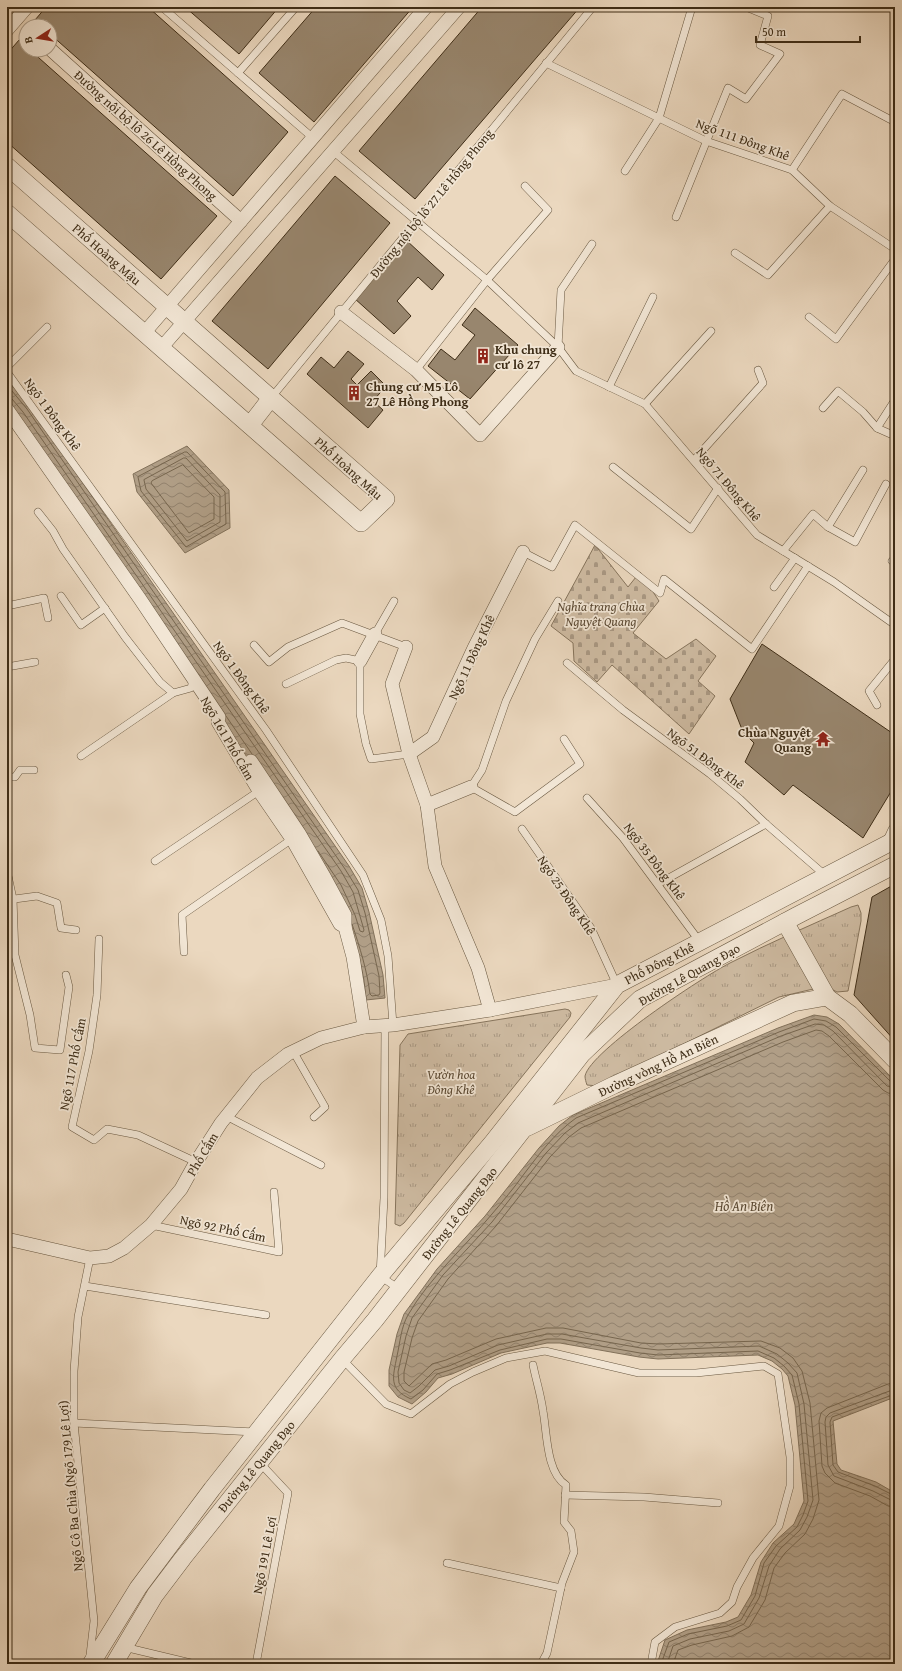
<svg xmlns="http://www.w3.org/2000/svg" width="902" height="1671" viewBox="0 0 902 1671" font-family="'Gentium Book Plus',serif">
	<defs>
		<pattern id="cemetery-stones" width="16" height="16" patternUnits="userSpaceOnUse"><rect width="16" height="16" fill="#cebba2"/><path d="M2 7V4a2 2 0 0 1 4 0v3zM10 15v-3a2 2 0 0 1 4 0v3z" fill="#a99883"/></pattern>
		<pattern id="park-tufts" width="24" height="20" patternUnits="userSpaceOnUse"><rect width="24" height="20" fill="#cebba2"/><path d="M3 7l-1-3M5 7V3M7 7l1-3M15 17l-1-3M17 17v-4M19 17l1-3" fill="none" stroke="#a99883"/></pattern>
		<pattern id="water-waves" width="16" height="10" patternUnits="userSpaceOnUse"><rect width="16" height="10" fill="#b09e86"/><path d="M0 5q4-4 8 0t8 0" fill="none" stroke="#91816d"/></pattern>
	</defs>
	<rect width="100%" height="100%" fill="#ebd8bf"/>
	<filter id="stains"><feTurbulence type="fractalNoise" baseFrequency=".005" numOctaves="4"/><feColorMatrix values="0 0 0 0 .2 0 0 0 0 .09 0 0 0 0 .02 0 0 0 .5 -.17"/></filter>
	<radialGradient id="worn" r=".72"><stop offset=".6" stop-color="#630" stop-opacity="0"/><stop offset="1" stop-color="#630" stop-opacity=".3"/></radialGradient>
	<path fill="url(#cemetery-stones)" stroke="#86745c" d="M595,545L628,587L640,572L659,601L633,633L666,659L696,639L716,656L698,681L715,696L689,734L612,665L597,682L574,661L573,643L551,626Z"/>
	<g fill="url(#park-tufts)" stroke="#86745c">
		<path d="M858,905L861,913V921L848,991L837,992L826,986L779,997L598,1086L587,1085C586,1082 585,1079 585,1076C590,1051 704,976 730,963C769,943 811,925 851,907Z"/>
		<path d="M565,1009L569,1010L571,1013L570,1017L404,1223L400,1226L395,1224L400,1045L408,1034Z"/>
	</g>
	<g fill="url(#water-waves)" stroke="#82715a">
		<path d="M7,379L30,407L349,866L362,888L369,912L383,975L385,998L366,1000L364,980L359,956L186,672L7,420Z"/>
		<path d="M187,446L229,490L230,528L185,553L137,492L133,474Z"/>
		<path d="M814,1015L827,1017L839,1024L895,1081V1397L833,1421L837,1464L841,1470L876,1482L895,1493V1664H657L665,1640L687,1630L726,1622L738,1617L751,1595L761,1562L773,1543L794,1524L804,1501L795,1405L788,1376L782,1369L772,1361L758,1355L658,1359L639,1357L560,1343H547L501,1353L452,1374L438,1378L426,1392L412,1404L398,1397L389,1386V1370L397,1334L404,1314L437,1269L485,1216L539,1148L559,1126L573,1115L778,1028Z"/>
	</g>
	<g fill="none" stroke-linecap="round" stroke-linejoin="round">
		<g stroke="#77664e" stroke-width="1">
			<path d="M7,385L27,409L345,869L358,890L365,913L379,976L380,993L379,995L372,996L370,994C367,970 360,948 352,924"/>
			<path d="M7,393L23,412L341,871L353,892L364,930L363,932L360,931L355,915L341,885L318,851"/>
			<path d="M185,452H187L225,492L226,524L186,547L141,491L138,477Z"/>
			<path d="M184,458H186L220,495V522L187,541L146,489L144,480Z"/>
			<path d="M183,465L214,497V519L189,533L151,483L152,481Z"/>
			<path d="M226,716L252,754"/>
			<path d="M895,1383L888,1384L827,1408L821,1413L819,1421L822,1466L825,1473L835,1483L870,1496L888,1506L895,1507"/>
			<path d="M895,1389L830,1413L826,1417L825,1422L828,1465L834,1476L873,1491L891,1500L895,1501"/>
			<path d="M895,1394L832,1417L830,1422L833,1465L838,1472L875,1486L895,1496"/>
			<path d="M661,1664L669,1642L688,1634L727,1626L741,1620L755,1596L764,1563L776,1546L797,1527L803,1515L808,1501L799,1404L792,1375L784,1366L774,1358L758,1351L658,1355L640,1353L561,1339H547L500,1350L450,1370L437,1374L423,1390L411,1399C388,1389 393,1377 397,1356C400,1343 401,1327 408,1315C430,1277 464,1248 492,1214C503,1201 514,1188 524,1174C540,1153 554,1134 576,1118L779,1032L814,1019L826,1021L836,1027L891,1082L895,1083"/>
			<path d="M667,1664L673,1646L690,1639L729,1631L744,1624L759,1598L769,1566L780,1549L800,1530L807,1517L813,1500L804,1404L797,1373L788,1363L777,1354L759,1346L658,1350L641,1348L562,1334H547L498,1345L449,1366L435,1370L419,1386L410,1393L404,1390L399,1383L398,1372L406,1336L412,1318L443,1275L492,1222L546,1153L565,1133L578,1123L781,1036L815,1024L824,1025L833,1031L887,1086L895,1088"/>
			<path d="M673,1664L678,1650L692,1645L732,1636L749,1627L765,1600L774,1568L785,1553L805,1534L813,1519L819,1500L810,1403L802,1371L793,1358L780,1348L761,1341L659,1344L641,1343L563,1328H546L496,1339L446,1360L432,1364L409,1386L404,1381V1372L412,1338L418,1321L448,1279L496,1226L550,1157L569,1137L581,1128L783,1042L816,1030L822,1031L829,1036L883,1090L888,1093L895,1094"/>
		</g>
	</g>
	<g fill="#98866e" stroke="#3e2d17">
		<path d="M46,7H148L288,132L233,196L50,34V26H41L35,20Z"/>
		<path d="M185,7H279L239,54Z"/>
		<path d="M316,7H413L314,122L259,73Z"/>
		<path d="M482,7H580L415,199L359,151Z"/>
		<path d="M19,40L26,46V50H30L217,216L161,279L7,142V54Z"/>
		<path d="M335,176L390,223L268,369L212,321Z"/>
		<path d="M406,240L444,275L432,290L418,277L397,301L411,316L394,334L354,298Z"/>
		<path d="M475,308L518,345L470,399L428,366L441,349L455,360L475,335L462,325Z"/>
		<path d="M348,351L364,364L351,379L357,385L371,371L386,386L373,401L383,410L368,428L307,374L321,357L334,368Z"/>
		<path d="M762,644L895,735V785L863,838L793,785L784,795L745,762L754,743L743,732L730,699Z"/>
		<path d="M895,884V1041L854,995L872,897Z"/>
	</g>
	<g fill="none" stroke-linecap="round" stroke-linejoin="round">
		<g stroke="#695841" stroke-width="8">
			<g id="service">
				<path d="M162,7L313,138"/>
				<path d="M546,63L706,141L792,170L830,206L895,249"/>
				<path d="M238,73L296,7"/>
				<path d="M334,152L487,280L558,347L576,371L645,404L757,535L834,582L895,625"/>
				<path d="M792,170L842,94L895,122"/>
				<path d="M625,171L659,118L692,7"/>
				<path d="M676,217L728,88L746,99L780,54L760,45L768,16L746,7"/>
				<path d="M735,253L768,275L830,206"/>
				<path d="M809,317L836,339L895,259"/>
				<path d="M558,347L561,290L592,244"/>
				<path d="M7,367L47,327"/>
				<path d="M416,370L487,280L548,210L525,186"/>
				<path d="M7,372L266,730L363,875L381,920L388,956L393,1025"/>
				<path d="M609,387L653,297"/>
				<path d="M271,398L592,8"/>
				<path d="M645,404L711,331"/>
				<path d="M823,408L838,391L863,412L877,428L895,436"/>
				<path d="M877,428L895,400"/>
				<path d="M694,460L763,383L758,370"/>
				<path d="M613,467L691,529L718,488"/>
				<path d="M38,512L53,531L63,549L125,637L160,682L173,693L191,688L193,680"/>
				<path d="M828,527L855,542L886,484"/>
				<path d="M783,551L813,514L828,527L863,470"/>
				<path d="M523,552L552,567L575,525L660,593L664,579L752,649L808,566"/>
				<path d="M892,561L895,563"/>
				<path d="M774,587L795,558"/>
				<path d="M61,596L81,625L105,608"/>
				<path d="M558,601L535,639L506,701L482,770L471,787L515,812L580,764L564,739"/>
				<path d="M7,606L44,598L48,618"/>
				<path d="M375,634L394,601"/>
				<path d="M254,645L269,662L288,647L342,623L406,647"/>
				<path d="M567,663L623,710L710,774L740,799L766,824L826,876"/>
				<path d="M7,667L35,662"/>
				<path d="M286,684L336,660L346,658L360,661V714L366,744L371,759L409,754"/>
				<path d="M877,705L869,691L895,659"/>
				<path d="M81,756L173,693"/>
				<path d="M7,777H15L20,770H34"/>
				<path d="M587,798L623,838L700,942"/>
				<path d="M522,829L591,928L617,985"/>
				<path d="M155,861L259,791"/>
				<path d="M7,871L13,899L15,955L30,1015L35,1048L60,1050L69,987L66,975"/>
				<path d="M658,884L766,824"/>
				<path d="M7,900L37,896L57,903L61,928L76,930"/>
				<path d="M99,939L97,995L89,1051L72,1127L94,1140L107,1129L138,1135L196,1162"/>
				<path d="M184,952L182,915L292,839"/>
				<path d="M385,1025L384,1198L380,1276L399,1289"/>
				<path d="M293,1051L325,1107L314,1117"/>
				<path d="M226,1116L321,1165"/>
				<path d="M151,1225L279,1252L274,1192"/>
				<path d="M85,1286L266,1315"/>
				<path d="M342,1359L386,1404L411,1414L450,1384L473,1372L506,1358L545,1351L639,1373H696L764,1366L778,1374L790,1457V1486L779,1526L753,1558L737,1587L732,1602L720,1613L675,1627L655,1642L651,1664"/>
				<path d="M533,1365C536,1380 541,1395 543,1411C547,1431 546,1473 566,1485L564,1522L571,1531L574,1552L562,1583L547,1653L541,1664"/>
				<path d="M74,1423L255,1432"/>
				<path d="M565,1495L644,1497L718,1503"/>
				<path d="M447,1563L561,1588"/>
				<path d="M124,1647L195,1664"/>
				<path d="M90,1655L94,1621L74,1423V1371L78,1317L90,1258"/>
				<path d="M256,1664L288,1493L260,1463"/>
			</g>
		</g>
		<g stroke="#695841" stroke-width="14">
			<g id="minor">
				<path d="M7,30L27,7"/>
				<path d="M50,49L241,221"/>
				<path d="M341,312L416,370L480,435L558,347"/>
				<path d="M145,332L426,7"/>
				<path d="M162,347L459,7"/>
				<path d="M7,409L140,599L219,717L218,722L259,791L292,839L340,924L345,927L353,957L364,1027"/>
				<path d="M406,647L392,684L409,754L427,805L435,866L478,968L490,1010"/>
				<path d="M360,661L375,634"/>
				<path d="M409,754L433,737L474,648L523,552"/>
				<path d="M251,761L299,833L325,878L345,915V927"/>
				<path d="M427,805L471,787"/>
				<path d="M889,843L895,830"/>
				<path d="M7,1239L90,1258L109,1256L124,1248L151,1225L181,1189L196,1162L221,1123L257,1078L288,1054L321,1038L364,1027L393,1025L490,1010L617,985"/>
			</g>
		</g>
		<g stroke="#695841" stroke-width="18">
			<g id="tertiary">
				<path d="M7,166L386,499L361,523L7,213"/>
				<path d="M250,425L271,398"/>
				<path d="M785,922L827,997L850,1014L895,1060"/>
				<path d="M528,1127L614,1085L793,1003L827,997"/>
				<path d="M91,1664L138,1588L212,1489L380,1276L492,1143L617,985L895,840"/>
				<path d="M114,1664L155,1595L183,1558L342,1359L375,1320L582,1054L640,999L796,916L895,865"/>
			</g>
		</g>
		<use href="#service" stroke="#f2e6d5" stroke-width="7"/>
		<use href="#minor" stroke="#f2e6d5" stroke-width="13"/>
		<use href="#tertiary" stroke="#f2e6d5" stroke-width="17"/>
	</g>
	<defs>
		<g id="building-bare" transform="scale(1.2)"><path d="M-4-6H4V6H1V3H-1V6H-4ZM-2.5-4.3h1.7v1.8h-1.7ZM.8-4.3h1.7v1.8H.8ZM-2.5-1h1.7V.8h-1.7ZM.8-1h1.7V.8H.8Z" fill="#8f2418" stroke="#f2e6d5" stroke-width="2.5" paint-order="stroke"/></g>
		<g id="temple-bare" transform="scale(1.2)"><path d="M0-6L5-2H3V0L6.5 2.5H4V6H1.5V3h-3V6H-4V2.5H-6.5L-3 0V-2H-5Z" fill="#8f2418" stroke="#f2e6d5" stroke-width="2.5" paint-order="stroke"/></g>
	</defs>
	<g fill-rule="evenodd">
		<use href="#building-bare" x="483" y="356"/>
		<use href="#building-bare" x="354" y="393"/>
		<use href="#temple-bare" x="823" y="739"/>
	</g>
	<g text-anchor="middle" stroke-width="3.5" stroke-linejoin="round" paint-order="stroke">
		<g font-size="13" fill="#3e2d17" stroke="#f2e6d5">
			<text transform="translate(146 135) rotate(42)" y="5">Đường nội bộ lô 26 Lê Hồng Phong</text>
			<text transform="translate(743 139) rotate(20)" y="5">Ngõ 111 Đông Khê</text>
			<text transform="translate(431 203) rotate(-51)" y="5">Đường nội bộ lô 27 Lê Hồng Phong</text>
			<text transform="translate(107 254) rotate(41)" y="5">Phố Hoàng Mậu</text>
			<text transform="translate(53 414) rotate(54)" y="5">Ngõ 1 Đông Khê</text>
			<text transform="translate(349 468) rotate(42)" y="5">Phố Hoàng Mậu</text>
			<text transform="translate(729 484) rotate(50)" y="5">Ngõ 71 Đông Khê</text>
			<text transform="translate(471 657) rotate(-65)" y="5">Ngõ 11 Đông Khê</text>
			<text transform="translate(242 677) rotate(54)" y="5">Ngõ 1 Đông Khê</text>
			<text transform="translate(228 738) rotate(60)" y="5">Ngõ 161 Phố Cấm</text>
			<text transform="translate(706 758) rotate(37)" y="5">Ngõ 51 Đông Khê</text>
			<text transform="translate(655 861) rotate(53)" y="5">Ngõ 35 Đông Khê</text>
			<text transform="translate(567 895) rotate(56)" y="5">Ngõ 25 Đông Khê</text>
			<text transform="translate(659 963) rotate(-27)" y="5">Phố Đông Khê</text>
			<text transform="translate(689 974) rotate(-29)" y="5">Đường Lê Quang Đạo</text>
			<text transform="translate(72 1064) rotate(-79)" y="5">Ngõ 117 Phố Cấm</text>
			<text transform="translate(658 1065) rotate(-25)" y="5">Đường vòng Hồ An Biên</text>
			<text transform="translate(202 1154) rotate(-59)" y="5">Phố Cấm</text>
			<text transform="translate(459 1213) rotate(-52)" y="5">Đường Lê Quang Đạo</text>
			<text transform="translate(223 1228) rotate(12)" y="5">Ngõ 92 Phố Cấm</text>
			<text transform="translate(256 1466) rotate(-51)" y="5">Đường Lê Quang Đạo</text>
			<text transform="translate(70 1486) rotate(-95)" y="5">Ngõ Cô Ba Chìa (Ngõ 179 Lê Lợi)</text>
			<text transform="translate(264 1555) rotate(-79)" y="5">Ngõ 191 Lê Lợi</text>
		</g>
		<g font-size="13" font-weight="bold" fill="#3e2d17" stroke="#f2e6d5" text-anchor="start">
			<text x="495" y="354">Khu chung<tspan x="495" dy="15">cư lô 27</tspan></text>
			<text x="366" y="391">Chung cư M5 Lô<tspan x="366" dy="15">27 Lê Hồng Phong</tspan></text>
			<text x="811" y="737" text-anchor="end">Chùa Nguyệt<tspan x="811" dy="15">Quang</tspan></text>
		</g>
		<g font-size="13" font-style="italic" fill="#5b4933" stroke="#f2e6d5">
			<text x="601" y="611">Nghĩa trang Chùa<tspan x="601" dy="15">Nguyệt Quang</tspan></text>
			<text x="451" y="1079">Vườn hoa<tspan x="451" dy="15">Đông Khê</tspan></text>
		</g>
		<g font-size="14" font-style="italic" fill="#5a4933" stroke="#f2e6d5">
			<text x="744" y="1211">Hồ An Biên</text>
		</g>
	</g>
	<rect width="902" height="1671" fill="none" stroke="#ebd8bf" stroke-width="24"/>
	<rect x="8" y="8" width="886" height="1655" fill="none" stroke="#3e2d17" stroke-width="2"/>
	<rect x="12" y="12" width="878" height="1647" fill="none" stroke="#3e2d17"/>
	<g transform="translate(38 38) rotate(258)"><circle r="19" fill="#f2e6d5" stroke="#aa9c89"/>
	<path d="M0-3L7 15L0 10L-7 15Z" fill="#8f2418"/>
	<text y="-6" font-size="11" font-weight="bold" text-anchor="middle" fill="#3e2d17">B</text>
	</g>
	<path d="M756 36v6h104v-6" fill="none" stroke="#3e2d17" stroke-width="2"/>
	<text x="762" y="36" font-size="12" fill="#3e2d17" stroke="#f2e6d5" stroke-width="3" paint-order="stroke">50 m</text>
	<rect width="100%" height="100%" filter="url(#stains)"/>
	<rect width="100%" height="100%" fill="url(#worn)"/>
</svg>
